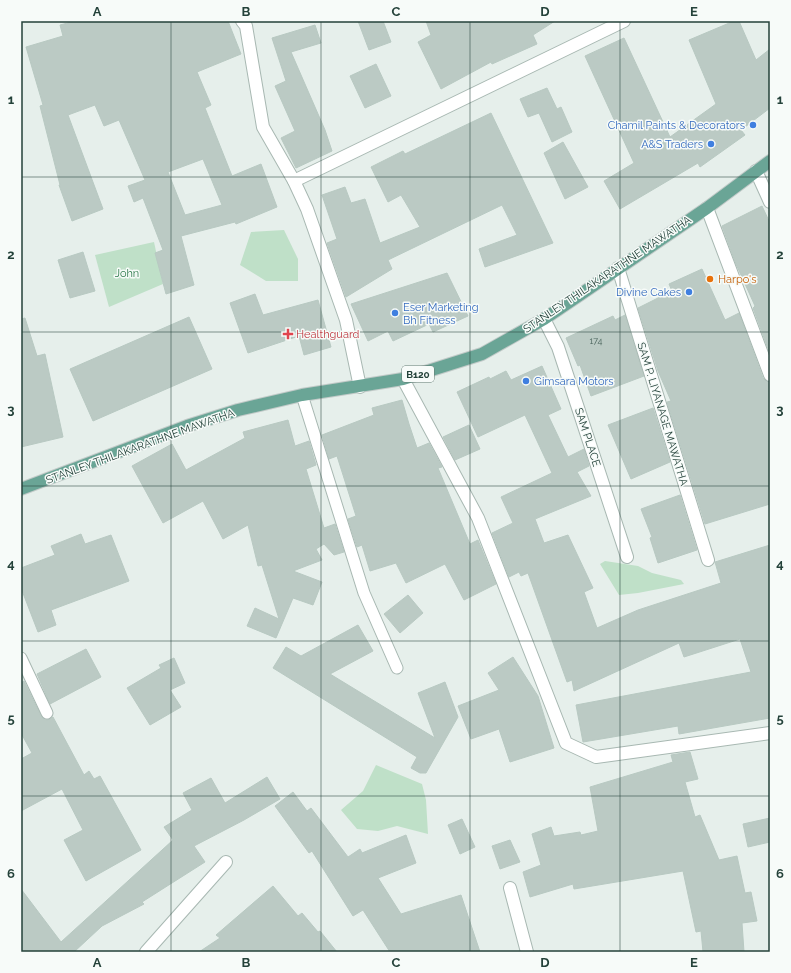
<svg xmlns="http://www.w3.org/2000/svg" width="791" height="973" viewBox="0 0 791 973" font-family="Raleway,sans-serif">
	<rect width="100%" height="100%" fill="#e6efeb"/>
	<g fill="#bfe0c8">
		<path d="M284,230L298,259V281H266L240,265L251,232Z"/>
		<path d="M154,242L163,284L109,307L95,255Z"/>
		<path d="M605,561L638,566L652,573L681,580L684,584L638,593L619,595L600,564Z"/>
		<path d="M376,765L422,784L426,800L428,834L397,826L378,831L357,829L341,810L363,791Z"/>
	</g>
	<g fill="#bbcac4" stroke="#b8c9c2" fill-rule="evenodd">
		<path d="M75,21H228L241,54L197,72L211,105L205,108L232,176L261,164L277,207L236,224L235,222L181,236L194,285L166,294L155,253L163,250L143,198L134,202L128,186L145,180L119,120L104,126L95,105L68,115L103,209L72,221L59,185H60L40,106L43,105L26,47L63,36L60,25ZM203,159L222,205L185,215L168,172Z"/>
		<path d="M358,21H383L391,42L369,50Z"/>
		<path d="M426,21H555L533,35L537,44L492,64L491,62L441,89L418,42L431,35Z"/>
		<path d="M734,21H739L756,60L770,49V108L741,130L745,135L700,167L698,163L620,209L604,181L634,163L585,56L624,38L670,137L716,104L689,40Z"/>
		<path d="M315,25L321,43L291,52L325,130L332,151L296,168L281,138L295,131L275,86L286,81L272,38Z"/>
		<path d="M376,64L391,96L365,108L350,76Z"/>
		<path d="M547,88L557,109L561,107L572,132L552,142L539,113L528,117L520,99Z"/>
		<path d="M491,113L553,243L485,267L479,249L517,235L502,205L388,260L392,269L346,297L327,243L337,239L322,195L345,187L351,203L365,199L380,243L420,227L401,195L388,202L371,167L403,151L405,154Z"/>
		<path d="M563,142L588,187L565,199L544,153Z"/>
		<path d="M762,206L770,223V354L753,308L755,306L736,264L722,226Z"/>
		<path d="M83,252L95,291L70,298L58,260Z"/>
		<path d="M702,269L725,320L739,313L763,378L766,381L770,382V504L705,524L667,402L671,401L658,371L638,308L672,291L669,284Z"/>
		<path d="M447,273L468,316L433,332L429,324L393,341L388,331L368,341L351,304Z"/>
		<path d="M255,294L263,315L318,300L331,347L304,355L299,336L248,353L230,303Z"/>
		<path d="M625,315L644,376L591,396L580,365L578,366L566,338L613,316L615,320Z"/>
		<path d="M189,317L212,369L93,421L70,369Z"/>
		<path d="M25,318L37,356L45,354L63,437L21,447V319Z"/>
		<path d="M542,366L561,409L548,415L568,457L584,449L589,466L577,472L591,496L535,519L544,543L568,535L593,588L584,592L597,628L638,610L721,583L715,562L770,545V718L679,734L678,726L583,742L576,705L751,672L740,639L684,657L679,643L574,691L572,680L567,682L528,573L521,576L519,572L509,577L492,533L513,523L501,497L552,473L525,415L478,437L457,392L489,377L490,379L506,371L511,380Z"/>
		<path d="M402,400L409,424L417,448L429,443L442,467L438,468L470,544L478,540L496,584L464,600L445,564L406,583L396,563L370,571L362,545L357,547L348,519L356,516L337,456L329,459L322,435L374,415L372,408Z"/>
		<path d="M653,408L670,462L631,479L608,425Z"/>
		<path d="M288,420L295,446L309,441L316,465L306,469L324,528L335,524L344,552L334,555L324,544L316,549L322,560L293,571L322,582L313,605L293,598L276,638L247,626L255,608L279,619L262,565L258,566L248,525L223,539L203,501L163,523L132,466L172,444L186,470L245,438L243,432Z"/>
		<path d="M469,425L480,449L455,460L443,437Z"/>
		<path d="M680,495L697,550L658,563L650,538L652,537L641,509Z"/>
		<path d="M81,534L85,544L111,535L129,581L51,610L56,625L38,632L21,588V568L55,555L51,546Z"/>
		<path d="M408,595L423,613L400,633L384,614Z"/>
		<path d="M358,625L373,651L330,674L435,738L418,693L445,682L458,717L426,773H420L411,768L417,757L273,668L286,647L301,656Z"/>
		<path d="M86,649L101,677L50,704L37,674Z"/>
		<path d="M513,657L538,696L554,748L510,762L499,729L471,739L458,706L499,690L488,673Z"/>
		<path d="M174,658L185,683L170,690L181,707L150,725L127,688L161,668L159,665Z"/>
		<path d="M24,681L41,716L47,720L53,717L84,775L89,771L94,779L100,776L141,850L86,881L64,840L83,830L62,789L21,811V759L32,753L21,733V683Z"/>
		<path d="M690,752L698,779L685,782L695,817L700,815L719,860L737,856L745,893L751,892L757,921L742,923L744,952H703L701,931L696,932L683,871L574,889L573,884L530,897L523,872L541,865L532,834L551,827L554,836L580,832L581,835L598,831L590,787L673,762L671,755Z"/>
		<path d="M267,777L280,799L244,820L194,846L205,862L142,902L144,904L102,926L74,952H21V889L61,942L173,840L164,827L192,810L183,793L211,778L225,803Z"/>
		<path d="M293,792L307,811L311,808L348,857L360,849L362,853L406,835L416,863L378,878L401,914L461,895L480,952H390L363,910L353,916L312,851L309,853L275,806Z"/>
		<path d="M770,818V842L748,847L743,824Z"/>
		<path d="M462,819L475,847L460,854L448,825Z"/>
		<path d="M510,840L520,862L500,869L492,846Z"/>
		<path d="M273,886L298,916L302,913L318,932L320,931L337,952H199L220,938L216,935Z"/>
	</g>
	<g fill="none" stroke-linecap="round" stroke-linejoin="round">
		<g stroke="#a8b8b2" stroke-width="13">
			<g id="service">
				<path d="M302,395L364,593L397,668"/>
				<path d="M21,658L47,713"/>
			</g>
		</g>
		<g stroke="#a8b8b2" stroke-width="14">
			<g id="minor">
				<path d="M242,21L246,26L263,127L294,181L307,209L346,320L360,387"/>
				<path d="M756,171L770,202"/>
				<path d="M294,181L624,21"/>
				<path d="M707,208L770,375"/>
				<path d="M618,268L708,560"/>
				<path d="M544,319L558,347L627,557"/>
				<path d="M403,379L478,518L566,743L596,757L770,733"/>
				<path d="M510,888L527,952"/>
				<path d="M146,952L226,862"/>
			</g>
		</g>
		<g stroke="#c2cac8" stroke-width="14">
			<path id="primary" d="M21,489L187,426L238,410L302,395L403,379L482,354L544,319L581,294L707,208L770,161"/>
		</g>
		<use href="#service" stroke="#fff" stroke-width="11"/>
		<use href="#minor" stroke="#fff" stroke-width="12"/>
		<use href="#primary" stroke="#6aa596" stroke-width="12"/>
	</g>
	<path fill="none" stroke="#24423a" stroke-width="1" stroke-opacity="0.55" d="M171,21V952M321,21V952M470,21V952M620,21V952M21,177H770M21,332H770M21,486H770M21,641H770M21,796H770"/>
	<g fill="#3f7fe0" stroke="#f7fbf9" stroke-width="1.5">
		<circle cx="753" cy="125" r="4"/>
		<circle cx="711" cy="144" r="4"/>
		<circle cx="689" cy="292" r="4"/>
		<circle cx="395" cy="313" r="4"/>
		<circle cx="526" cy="381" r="4"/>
	</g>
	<circle fill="#e8710a" stroke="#f7fbf9" stroke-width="1.5" cx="710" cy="279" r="4"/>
	<path fill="#e0444e" stroke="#f7fbf9" stroke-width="1.5" d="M286 328h4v4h4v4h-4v4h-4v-4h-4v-4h4z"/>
	<g text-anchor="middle" stroke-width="3" stroke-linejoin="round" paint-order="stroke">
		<g font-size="9" fill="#4a645c">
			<text x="596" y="344">174</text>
		</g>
		<rect fill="#f7fbf9" stroke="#637a73" stroke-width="1" x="402" y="366" width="32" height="16" rx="3"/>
		<g font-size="10" font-weight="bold" fill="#24423a">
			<text x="418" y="378">B120</text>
		</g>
		<g font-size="11" fill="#366cbe" stroke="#f7fbf9" text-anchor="end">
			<text x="745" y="129">Chamil Paints &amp; Decorators</text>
			<text x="703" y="148">A&amp;S Traders</text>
			<text x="681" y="296">Divine Cakes</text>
			<text x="403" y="311" text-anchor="start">Eser Marketing<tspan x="403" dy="13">Bh Fitness</tspan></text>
			<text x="534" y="385" text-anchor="start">Gimsara Motors</text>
		</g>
		<g font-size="11" fill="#2d7a4b" stroke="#f7fbf9">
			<text x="127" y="277">John</text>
		</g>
		<g font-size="11" fill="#24423a" stroke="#f7fbf9">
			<text transform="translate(607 274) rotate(-34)" y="4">STANLEY THILAKARATHNE MAWATHA</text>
			<text transform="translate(663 414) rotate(73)" y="4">SAM P. LIYANAGE MAWATHA</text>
			<text transform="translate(588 437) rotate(72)" y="4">SAM PLACE</text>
			<text transform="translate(140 446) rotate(-20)" y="4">STANLEY THILAKARATHNE MAWATHA</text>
		</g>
		<g font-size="11" fill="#c56008" stroke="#f7fbf9" text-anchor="start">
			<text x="718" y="283">Harpo's</text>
		</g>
		<g font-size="11" fill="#be3a42" stroke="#f7fbf9" text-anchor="start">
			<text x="296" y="338">Healthguard</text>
		</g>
	</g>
	<rect width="791" height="973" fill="none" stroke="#f7fbf9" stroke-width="44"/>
	<rect x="22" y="22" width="747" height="929" fill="none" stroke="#24423a" stroke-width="1.5"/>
	<g font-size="13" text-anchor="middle" font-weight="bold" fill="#24423a">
		<text x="97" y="16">A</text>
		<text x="246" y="16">B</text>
		<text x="396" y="16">C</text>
		<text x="545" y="16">D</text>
		<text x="694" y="16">E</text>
		<text x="11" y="104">1</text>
		<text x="780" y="104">1</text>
		<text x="11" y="259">2</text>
		<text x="780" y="259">2</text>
		<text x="11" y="414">3</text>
		<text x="780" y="414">3</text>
		<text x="11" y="568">4</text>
		<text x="780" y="568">4</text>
		<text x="11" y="723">5</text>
		<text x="780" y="723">5</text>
		<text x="11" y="878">6</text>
		<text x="780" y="878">6</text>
		<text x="97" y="967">A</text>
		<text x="246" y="967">B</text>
		<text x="396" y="967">C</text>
		<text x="545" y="967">D</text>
		<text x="694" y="967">E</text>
	</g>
</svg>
